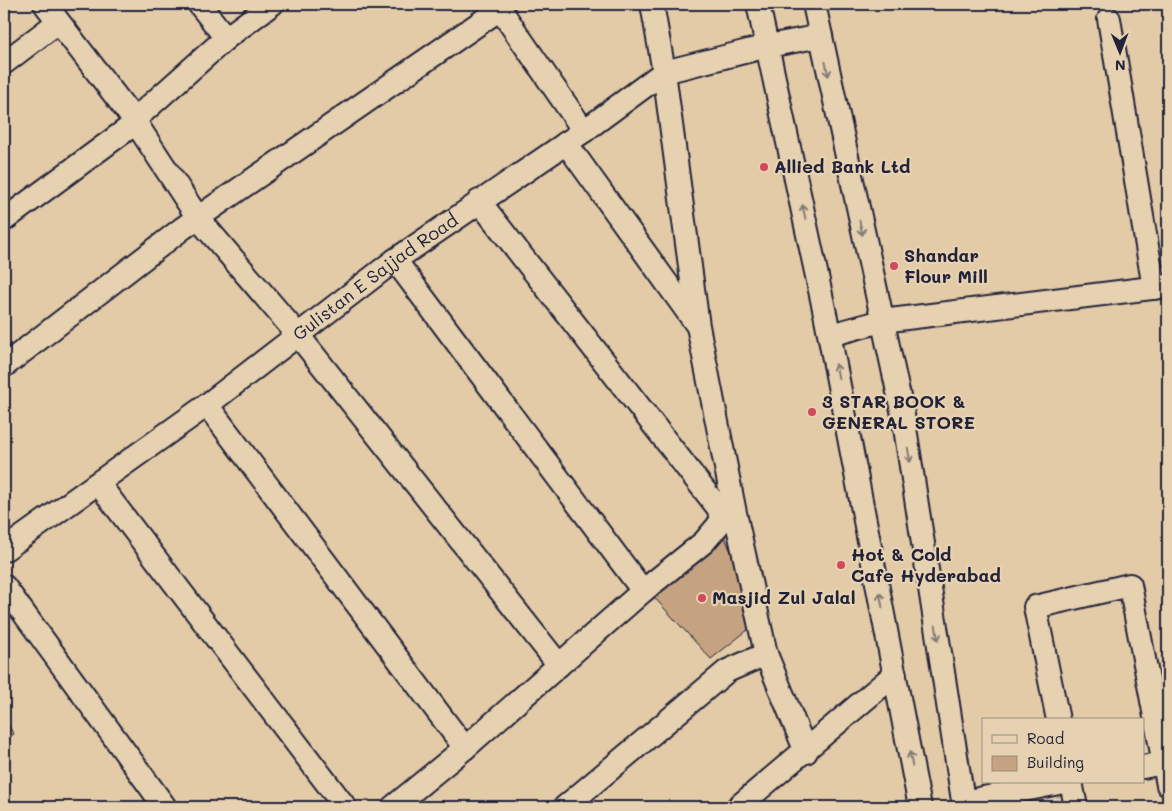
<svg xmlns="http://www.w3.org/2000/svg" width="1172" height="811" viewBox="0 0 1172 811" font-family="Mali,sans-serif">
	<rect width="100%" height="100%" fill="#e3cba8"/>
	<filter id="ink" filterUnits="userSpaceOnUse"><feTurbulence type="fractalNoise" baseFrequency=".02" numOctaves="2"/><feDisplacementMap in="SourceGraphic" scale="10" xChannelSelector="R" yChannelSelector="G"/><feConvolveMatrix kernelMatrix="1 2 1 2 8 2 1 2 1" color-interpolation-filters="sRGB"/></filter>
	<g filter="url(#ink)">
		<g fill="#c5a280" stroke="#22223b">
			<path d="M723,533L745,585L754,625L711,659L652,595Z"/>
			<path d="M4,720L14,734L4,742Z"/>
		</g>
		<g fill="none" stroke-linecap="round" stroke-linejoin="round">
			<g stroke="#22223b" stroke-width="26">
				<g id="minor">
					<path d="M45,4L134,120L198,218L298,335L559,665L465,748L393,807"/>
					<path d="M652,4L664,72L698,326L735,513L766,654L806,752"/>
					<path d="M758,4L826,318L920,807"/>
					<path d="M814,4L903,415L964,807"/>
					<path d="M1109,19L1154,288"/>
					<path d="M226,38L272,4"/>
					<path d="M4,63L58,22"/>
					<path d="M134,120L226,38L199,4"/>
					<path d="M566,143L697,325"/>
					<path d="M479,201L719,509L721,522L704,542L643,591L559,665"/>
					<path d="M4,220L126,130"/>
					<path d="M395,260L643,591"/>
					<path d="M830,335L882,321L1168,286"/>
					<path d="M4,366L183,228L500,9L584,131"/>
					<path d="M207,405L465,748"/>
					<path d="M98,483L345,807"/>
					<path id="s1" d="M4,550L207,405L395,260L584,131L664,72L768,46L821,36"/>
					<path d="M4,586L165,807"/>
					<path d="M1058,720L1035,607L1130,585L1168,785"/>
					<path d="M1143,767L1168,762"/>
					<path d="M1071,782L1076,807"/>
					<path d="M963,802L1064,782"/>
					<path d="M565,807L727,671L766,654"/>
					<path d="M738,807L895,674"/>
				</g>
			</g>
			<use href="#minor" stroke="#e6d2b0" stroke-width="22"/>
		</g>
		<defs><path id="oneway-shaft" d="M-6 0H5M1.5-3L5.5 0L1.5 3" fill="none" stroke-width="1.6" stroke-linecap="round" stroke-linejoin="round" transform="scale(1.25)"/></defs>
		<g stroke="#847a76">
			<use href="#oneway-shaft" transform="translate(827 69) rotate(78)"/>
			<use href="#oneway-shaft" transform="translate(804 212) rotate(-102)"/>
			<use href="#oneway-shaft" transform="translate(861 228) rotate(78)"/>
			<use href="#oneway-shaft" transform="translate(837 371) rotate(-101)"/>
			<use href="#oneway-shaft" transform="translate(909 455) rotate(81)"/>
			<use href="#oneway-shaft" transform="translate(881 600) rotate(-101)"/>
			<use href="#oneway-shaft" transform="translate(937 633) rotate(81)"/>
			<use href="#oneway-shaft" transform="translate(911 759) rotate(-100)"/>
		</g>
	</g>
	<g fill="#d1495b" stroke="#e6d2b0" stroke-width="2">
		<circle cx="764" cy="167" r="5"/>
		<circle cx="894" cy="266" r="5"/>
		<circle cx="812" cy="412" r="5"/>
		<circle cx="841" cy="565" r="5"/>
		<circle cx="702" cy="598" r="5"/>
	</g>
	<g text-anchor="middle" stroke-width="4.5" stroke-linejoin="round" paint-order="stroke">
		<g font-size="18" font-weight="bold" fill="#22223b" stroke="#e6d2b0" text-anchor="start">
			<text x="774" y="173">Allied Bank Ltd</text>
			<text x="904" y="262">Shandar<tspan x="904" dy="21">Flour Mill</tspan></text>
			<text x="822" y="408">3 STAR BOOK &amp;<tspan x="822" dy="21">GENERAL STORE</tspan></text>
			<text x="851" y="561">Hot &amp; Cold<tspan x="851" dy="21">Cafe Hyderabad</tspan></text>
			<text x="712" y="604">Masjid Zul Jalal</text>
		</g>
		<g font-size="18" fill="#22223b" stroke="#e6d2b0">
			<text dy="6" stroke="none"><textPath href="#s1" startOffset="461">Gulistan E Sajjad Road</textPath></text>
		</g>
	</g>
	<rect width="1172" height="811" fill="none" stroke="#e6d2b0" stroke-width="20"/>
	<rect x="10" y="10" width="1152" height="791" fill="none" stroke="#22223b" stroke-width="2" filter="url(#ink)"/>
	<rect x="982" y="718" width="162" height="65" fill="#e6d2b0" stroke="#988c81"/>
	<rect x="992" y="735" width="25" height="8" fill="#e6d2b0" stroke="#988c81"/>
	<text x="1027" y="744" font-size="15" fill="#22223b">Road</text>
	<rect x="992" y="756" width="25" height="15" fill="#c5a280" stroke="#988c81"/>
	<text x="1027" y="768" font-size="15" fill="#22223b">Building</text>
	<g transform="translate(1120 52) rotate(179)" stroke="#e6d2b0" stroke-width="4" paint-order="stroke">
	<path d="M0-4L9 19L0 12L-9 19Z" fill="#22223b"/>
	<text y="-8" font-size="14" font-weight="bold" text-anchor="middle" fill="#22223b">N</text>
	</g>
</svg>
